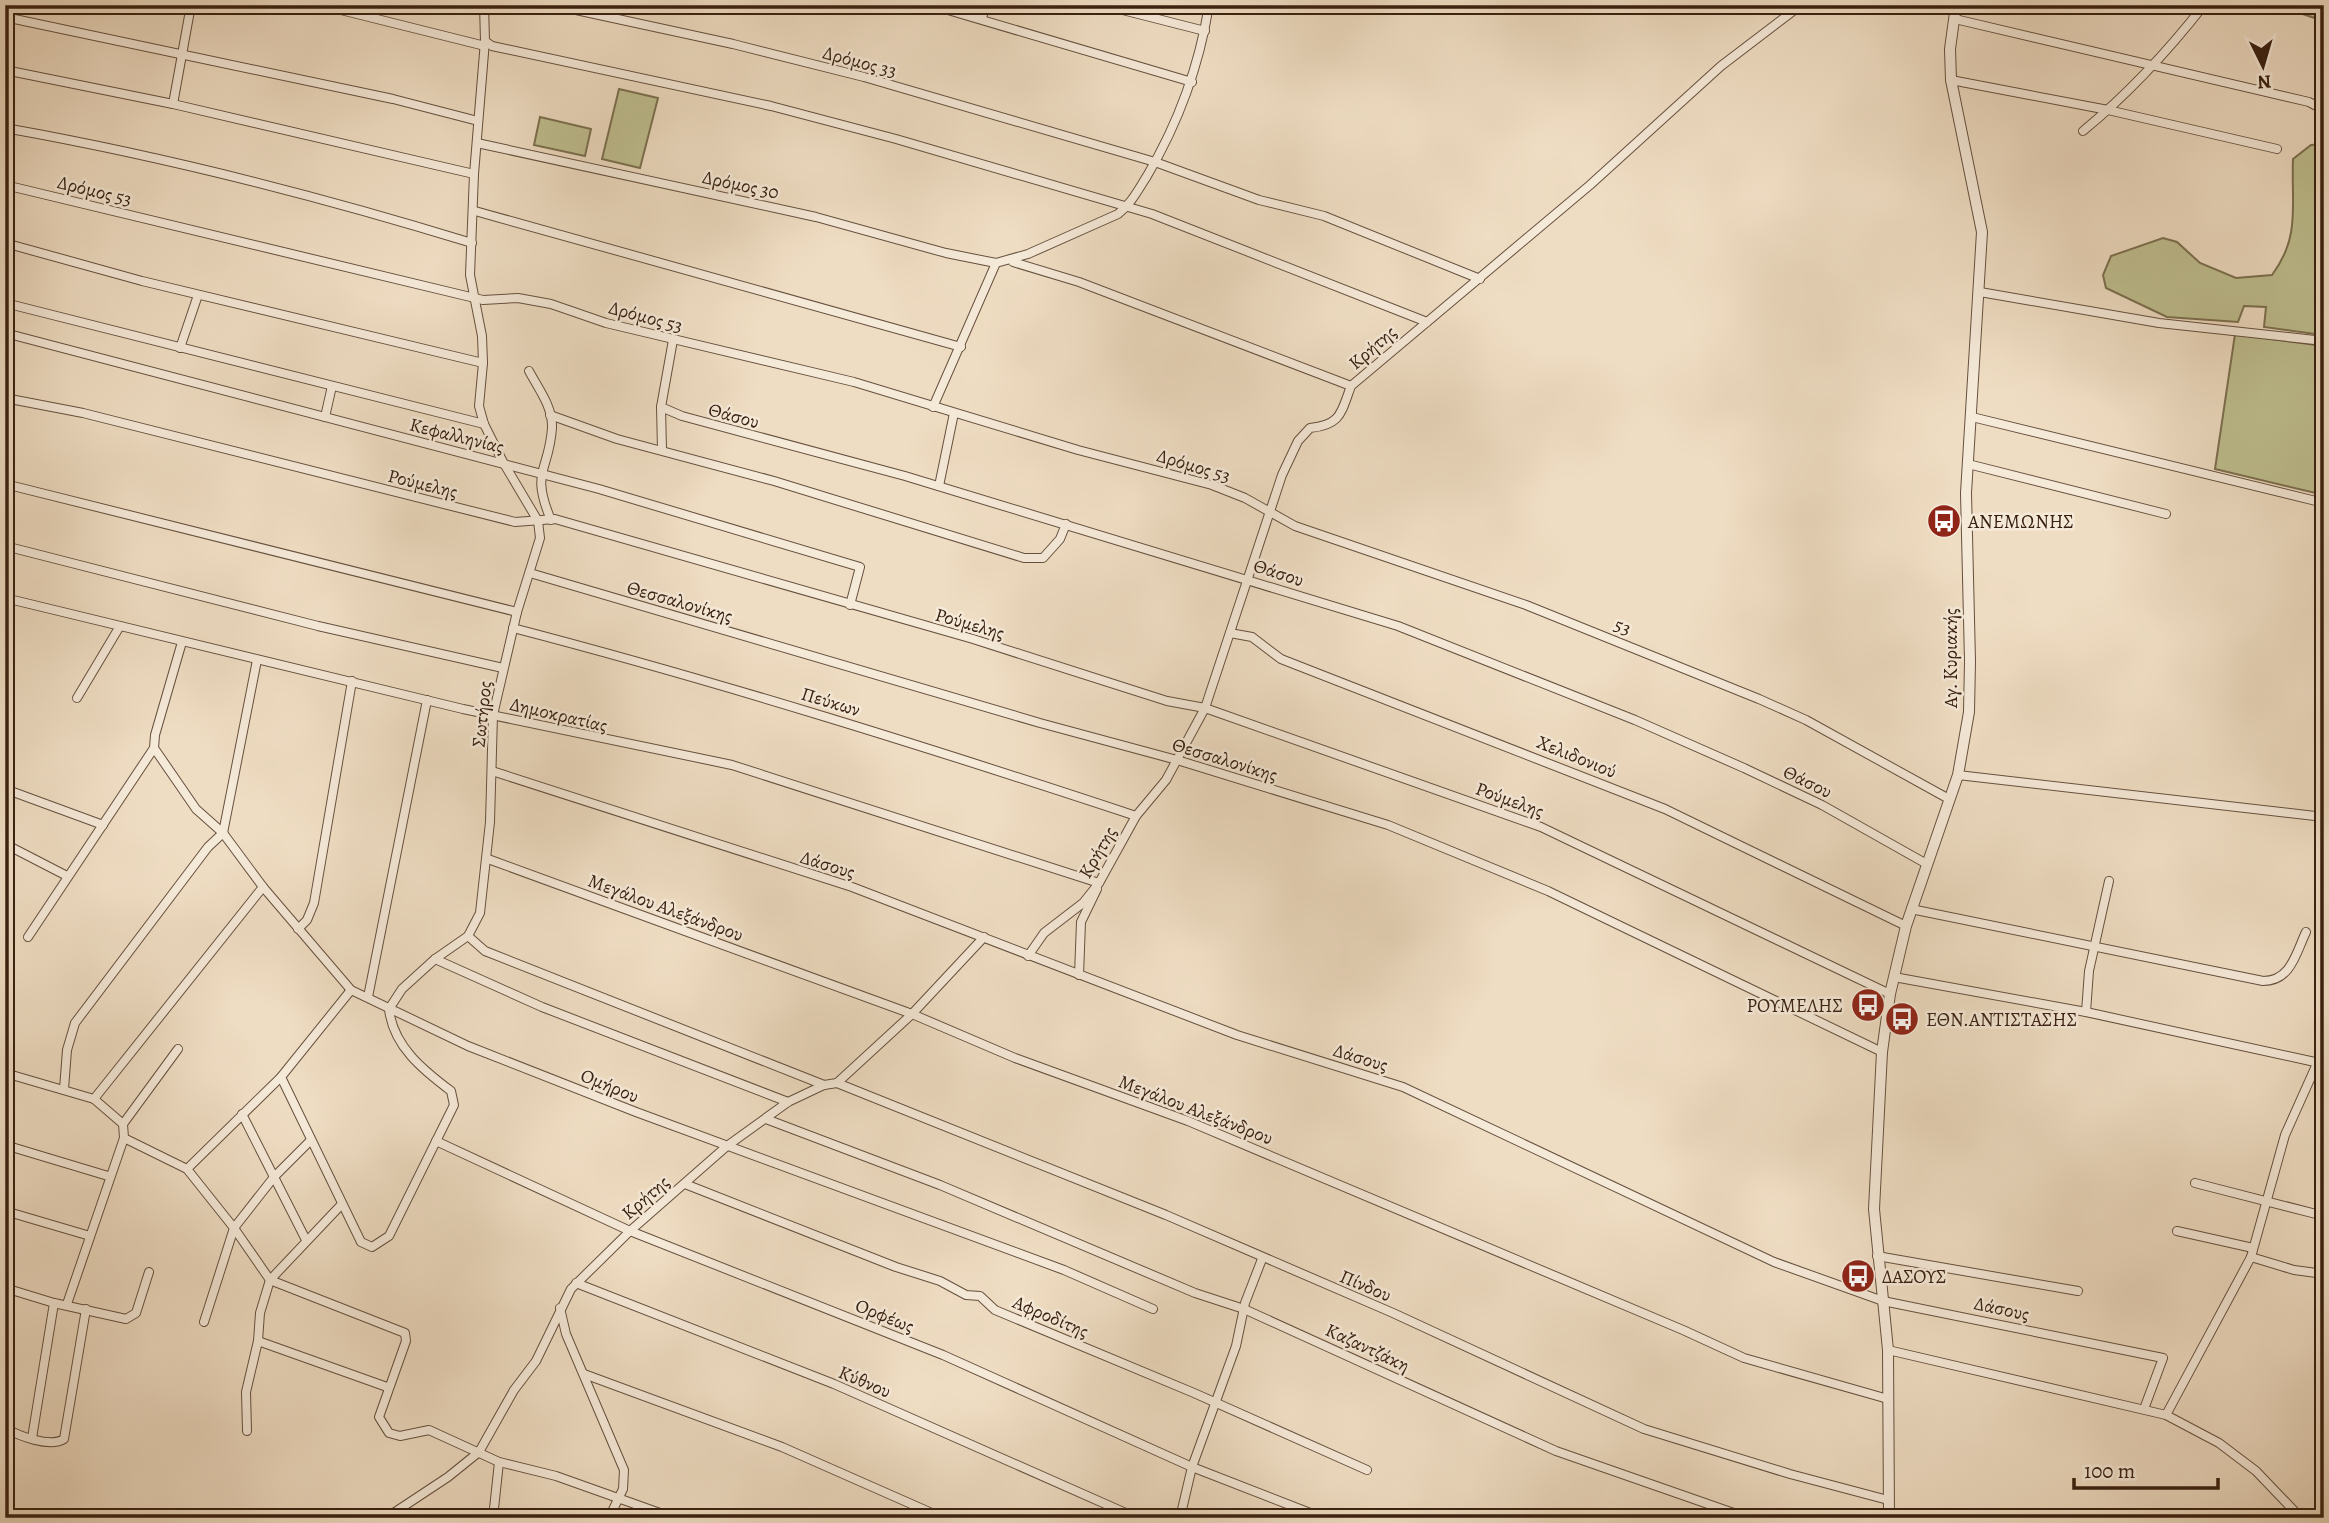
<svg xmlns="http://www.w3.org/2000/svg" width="2329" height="1523" viewBox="0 0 2329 1523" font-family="Alegreya,serif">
	<rect width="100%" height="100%" fill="#efddc3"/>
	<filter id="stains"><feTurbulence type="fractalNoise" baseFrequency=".00286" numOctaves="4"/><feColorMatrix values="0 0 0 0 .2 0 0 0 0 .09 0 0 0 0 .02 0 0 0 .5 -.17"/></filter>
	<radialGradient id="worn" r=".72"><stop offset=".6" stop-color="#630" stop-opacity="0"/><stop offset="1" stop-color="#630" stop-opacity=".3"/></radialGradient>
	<g fill="#bfbf90" stroke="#7c7050" stroke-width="2">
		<path d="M2285,5H2324V21L2287,9Z"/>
		<path d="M619,89L658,98L640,168L602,159Z"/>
		<path d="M540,117L591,129L585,156L534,145Z"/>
		<path d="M2324,144V316L2315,334L2264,327L2266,307L2244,306L2238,322L2167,317L2106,288L2103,275L2111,256L2163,238L2177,242L2200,263L2236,278L2272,275C2301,236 2291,205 2293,159L2311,145Z"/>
		<path d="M2235,334L2324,346V495L2215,469Z"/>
	</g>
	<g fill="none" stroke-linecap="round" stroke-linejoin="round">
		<g stroke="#66503e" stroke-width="10">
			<g id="minor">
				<path d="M321,5L485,46"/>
				<path d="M553,5L733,44L864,77L1155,162L1259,200L1324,216L1480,279"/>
				<path d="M931,5L1192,82"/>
				<path d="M1103,5L1205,31"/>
				<path d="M1935,5L1940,9"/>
				<path d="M5,17L393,99L478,121"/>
				<path d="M982,19L985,5"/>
				<path d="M1955,19L2309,102L2324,110"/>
				<path d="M485,41L492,46L771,106L896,139L1152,214L1427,322"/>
				<path d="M5,70L173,104L474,174"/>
				<path d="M1951,80L2108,110L2277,149"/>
				<path d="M173,104L191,5"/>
				<path d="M5,128C163,156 319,196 472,243"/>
				<path d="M2083,131C2128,94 2168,51 2204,5"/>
				<path d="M477,143L816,217L946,253L996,263L1028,254L1118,214C1131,204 1138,190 1147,176C1179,122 1199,67 1209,5"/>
				<path d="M5,185L483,300L518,298L551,304L606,323L854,382L1078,450L1212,485L1245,498L1295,526L1526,605L1759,699L1806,720L1949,799"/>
				<path d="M475,211L961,347"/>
				<path d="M5,243L142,281L483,363"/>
				<path d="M1013,262L1079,282L1351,386"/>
				<path d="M1980,292L2159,323L2324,341"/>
				<path d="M5,303L484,424"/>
				<path d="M5,333L599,489L860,567L850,605"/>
				<path d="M673,340L661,407L682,416L905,476L1398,626L1635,720L1744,768L1822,805L1925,863"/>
				<path d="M180,348L198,295"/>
				<path d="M529,371C538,388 553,407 552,428C549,472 530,470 551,520"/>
				<path d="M5,398L83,413L515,522L555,519L973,639L1167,701L1205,708L1541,827L1890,994"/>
				<path d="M661,407L662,450"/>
				<path d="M933,407L996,263"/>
				<path d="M550,415L617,439L774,481L1024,558H1043L1060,539L1066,524"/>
				<path d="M325,417L332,386"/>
				<path d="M1972,417L2324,503"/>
				<path d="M1968,464L2166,514"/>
				<path d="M5,484L517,612"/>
				<path d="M939,486L954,413"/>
				<path d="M5,546L318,626L503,668"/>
				<path d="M530,573L1040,723L1177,760L1388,825L1548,891L1882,1052"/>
				<path d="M5,598L463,709L732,765L1099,883"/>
				<path d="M513,628C724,683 930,748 1136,816"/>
				<path d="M1230,633L1252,637L1281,659L1665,809L1906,926"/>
				<path d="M77,698L120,626"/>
				<path d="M154,748L196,809L223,833L263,887L351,990L468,1046L636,1112L1064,1270L1153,1309"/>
				<path d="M492,771L852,887L1237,1035L1403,1087L1774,1262L1883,1301L2163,1358L2144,1409"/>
				<path d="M1958,775L2324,817"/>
				<path d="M5,789L103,825"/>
				<path d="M5,844L67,876"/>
				<path d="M488,859L912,1014L1015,1058L1188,1121L1683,1330L1744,1358L1888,1399"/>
				<path d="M1911,909L2263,981C2291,981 2296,953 2306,932"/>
				<path d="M298,929L307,920L314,903L352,681"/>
				<path d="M468,936L485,951L824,1085"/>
				<path d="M28,937L154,748L155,735L182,642"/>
				<path d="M1028,956L1044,933L1083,903L1099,883L1136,816L1166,780L1205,708L1282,475L1298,441L1310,428C1341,425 1341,413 1351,386L1590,185L1721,66L1801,5"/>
				<path d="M435,959L542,1007L788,1102"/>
				<path d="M1079,975L1081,922L1097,889"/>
				<path d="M1894,977L2086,1012L2324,1064"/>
				<path d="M368,997L427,700"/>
				<path d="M2086,1012L2089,971L2109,881"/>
				<path d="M5,1073L94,1099L123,1124"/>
				<path d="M281,1077L361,1242L372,1247L389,1236L454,1105L451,1091C423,1070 393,1046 389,1009L402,989L435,959L468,936L480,913L490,822L493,715L517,612L540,538L538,521L503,462L484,424L479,406L483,363L482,336L470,275L474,174L485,41L484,5"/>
				<path d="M837,1083L1166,1215L1393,1313L1644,1429L1790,1474L1888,1500"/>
				<path d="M64,1089L67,1050L75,1023L208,847L223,833L257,660"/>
				<path d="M94,1099L263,887"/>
				<path d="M242,1114L306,1240"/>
				<path d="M766,1119L940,1185L1195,1293L1244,1309L1556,1451L1748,1518"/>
				<path d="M124,1138L187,1169L234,1228L270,1280L405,1333L406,1341L379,1417L389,1433L400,1436L429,1430L499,1462L556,1476L674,1518"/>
				<path d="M436,1141L630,1231L943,1355L1192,1467L1323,1518"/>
				<path d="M5,1145L108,1176"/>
				<path d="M187,1169L281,1077L351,990"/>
				<path d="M2195,1183L2324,1216"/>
				<path d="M685,1184L896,1267L940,1281L966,1295L980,1296L995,1310L1194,1393L1367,1470"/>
				<path d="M5,1211L90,1236"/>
				<path d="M2177,1231L2253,1248"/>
				<path d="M1877,1256L2078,1291"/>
				<path d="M2251,1257L2294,1270L2324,1274"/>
				<path d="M576,1283L834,1384L1137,1518"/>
				<path d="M5,1288L54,1303L126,1319L136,1313L149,1272"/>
				<path d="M67,1304L124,1138L123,1124L178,1049"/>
				<path d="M560,1308L566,1334L624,1470L623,1489L609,1518"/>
				<path d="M204,1322L234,1228L274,1177L310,1141"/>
				<path d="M258,1341L387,1387"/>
				<path d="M1888,1350L2166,1415L2219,1443L2256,1471L2301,1518"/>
				<path d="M584,1374L782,1447L943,1518"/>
				<path d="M2166,1415L2251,1257L2285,1135L2324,1048"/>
				<path d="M5,1428C19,1436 50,1448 64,1439L86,1309"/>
				<path d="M247,1431L246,1392L258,1341L260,1313L270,1280L342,1204"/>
				<path d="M32,1438L54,1303"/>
				<path d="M386,1518L448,1477L479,1452L514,1390L536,1361L571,1289L630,1231L727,1146L788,1102L824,1085L837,1083L912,1014L984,937"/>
				<path d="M493,1518L499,1462"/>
				<path d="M1180,1518L1192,1467L1236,1346L1245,1303L1262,1259"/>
				<path d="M2316,1518L2324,1505"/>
			</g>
		</g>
		<g stroke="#66503e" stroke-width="12">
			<path id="tertiary" d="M1889,1518L1888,1350L1874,1209L1882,1052L1890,994L1906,926L1958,775L1969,712L1970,661L1966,493L1982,232L1951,80L1950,49L1956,5"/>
		</g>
		<use href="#minor" stroke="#f5e9d8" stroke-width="8"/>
		<use href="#tertiary" stroke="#f5e9d8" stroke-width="10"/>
	</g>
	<defs>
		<g id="bus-disc" transform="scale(1.75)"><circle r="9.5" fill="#8f2418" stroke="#f5e9d8"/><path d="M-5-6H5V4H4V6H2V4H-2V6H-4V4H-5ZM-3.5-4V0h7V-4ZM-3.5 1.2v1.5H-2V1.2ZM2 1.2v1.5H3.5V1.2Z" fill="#fff"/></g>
	</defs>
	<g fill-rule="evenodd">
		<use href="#bus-disc" x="1944" y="521"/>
		<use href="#bus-disc" x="1868" y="1005"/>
		<use href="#bus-disc" x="1902" y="1019"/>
		<use href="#bus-disc" x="1858" y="1276"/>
	</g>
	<g text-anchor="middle" stroke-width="5" stroke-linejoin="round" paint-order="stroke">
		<g font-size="19" fill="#392111" stroke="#f5e9d8">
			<text transform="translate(860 61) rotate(15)" y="7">Δρόμος 33</text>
			<text transform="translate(741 184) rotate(12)" y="7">Δρόμος 30</text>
			<text transform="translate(95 190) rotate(14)" y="7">Δρόμος 53</text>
			<text transform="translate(646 316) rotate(15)" y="7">Δρόμος 53</text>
			<text transform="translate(1372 347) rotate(-41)" y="7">Κρήτης</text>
			<text transform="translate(734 415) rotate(15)" y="7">Θάσου</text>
			<text transform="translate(457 435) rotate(14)" y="7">Κεφαλληνίας</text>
			<text transform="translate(1194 465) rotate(17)" y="7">Δρόμος 53</text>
			<text transform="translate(423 483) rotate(14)" y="7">Ρούμελης</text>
			<text transform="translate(1279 572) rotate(18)" y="7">Θάσου</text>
			<text transform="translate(680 601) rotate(16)" y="7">Θεσσαλονίκης</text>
			<text transform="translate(970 623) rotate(16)" y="7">Ρούμελης</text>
			<text transform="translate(1623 626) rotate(23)" y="7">53</text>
			<text transform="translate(1950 658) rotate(-90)" y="7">Αγ. Κυριακής</text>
			<text transform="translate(831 701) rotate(17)" y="7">Πεύκων</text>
			<text transform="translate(481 714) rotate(-84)" y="7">Σωτήρος</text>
			<text transform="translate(559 714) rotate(13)" y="7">Δημοκρατίας</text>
			<text transform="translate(1577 756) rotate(22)" y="7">Χελιδονιού</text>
			<text transform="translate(1225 759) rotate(17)" y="7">Θεσσαλονίκης</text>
			<text transform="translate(1808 781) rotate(26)" y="7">Θάσου</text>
			<text transform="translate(1510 799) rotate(20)" y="7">Ρούμελης</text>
			<text transform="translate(1097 852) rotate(-60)" y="7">Κρήτης</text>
			<text transform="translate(828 864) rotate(17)" y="7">Δάσους</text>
			<text transform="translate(666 907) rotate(20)" y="7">Μεγάλου Αλεξάνδρου</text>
			<text transform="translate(1361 1057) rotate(17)" y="7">Δάσους</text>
			<text transform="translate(610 1085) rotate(22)" y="7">Ομήρου</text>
			<text transform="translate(1196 1109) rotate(21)" y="7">Μεγάλου Αλεξάνδρου</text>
			<text transform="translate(645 1197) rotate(-41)" y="7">Κρήτης</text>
			<text transform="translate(1366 1285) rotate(23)" y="7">Πίνδου</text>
			<text transform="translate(2002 1308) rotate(12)" y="7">Δάσους</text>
			<text transform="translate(885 1315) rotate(22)" y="7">Ορφέως</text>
			<text transform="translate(1051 1316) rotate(23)" y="7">Αφροδίτης</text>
			<text transform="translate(1368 1347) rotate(25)" y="7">Καζαντζάκη</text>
			<text transform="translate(865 1381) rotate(23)" y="7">Κύθνου</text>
		</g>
		<g font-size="19" fill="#392111" stroke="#f5e9d8" text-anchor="start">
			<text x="1968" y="528">ΑΝΕΜΩΝΗΣ</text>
			<text x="1843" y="1012" text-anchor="end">ΡΟΥΜΕΛΗΣ</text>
			<text x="1926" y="1026">ΕΘΝ.ΑΝΤΙΣΤΑΣΗΣ</text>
			<text x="1882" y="1283">ΔΑΣΟΥΣ</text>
		</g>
	</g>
	<rect width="2329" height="1523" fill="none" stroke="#efddc3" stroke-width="28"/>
	<rect x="7" y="7" width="2315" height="1509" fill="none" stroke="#392111" stroke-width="3.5"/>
	<rect x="14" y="14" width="2301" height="1495" fill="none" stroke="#392111" stroke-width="2"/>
	<g transform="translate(2263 66) rotate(175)" stroke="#f5e9d8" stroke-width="5" paint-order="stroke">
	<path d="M0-5L12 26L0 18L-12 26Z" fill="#392111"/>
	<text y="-10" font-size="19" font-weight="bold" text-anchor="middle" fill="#392111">N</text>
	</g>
	<path d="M2074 1478v10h144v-10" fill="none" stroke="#392111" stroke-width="3.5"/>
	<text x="2084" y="1478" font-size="21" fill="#392111" stroke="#f5e9d8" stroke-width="5" paint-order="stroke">100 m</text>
	<rect width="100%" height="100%" filter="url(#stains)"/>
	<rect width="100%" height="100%" fill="url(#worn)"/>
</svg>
